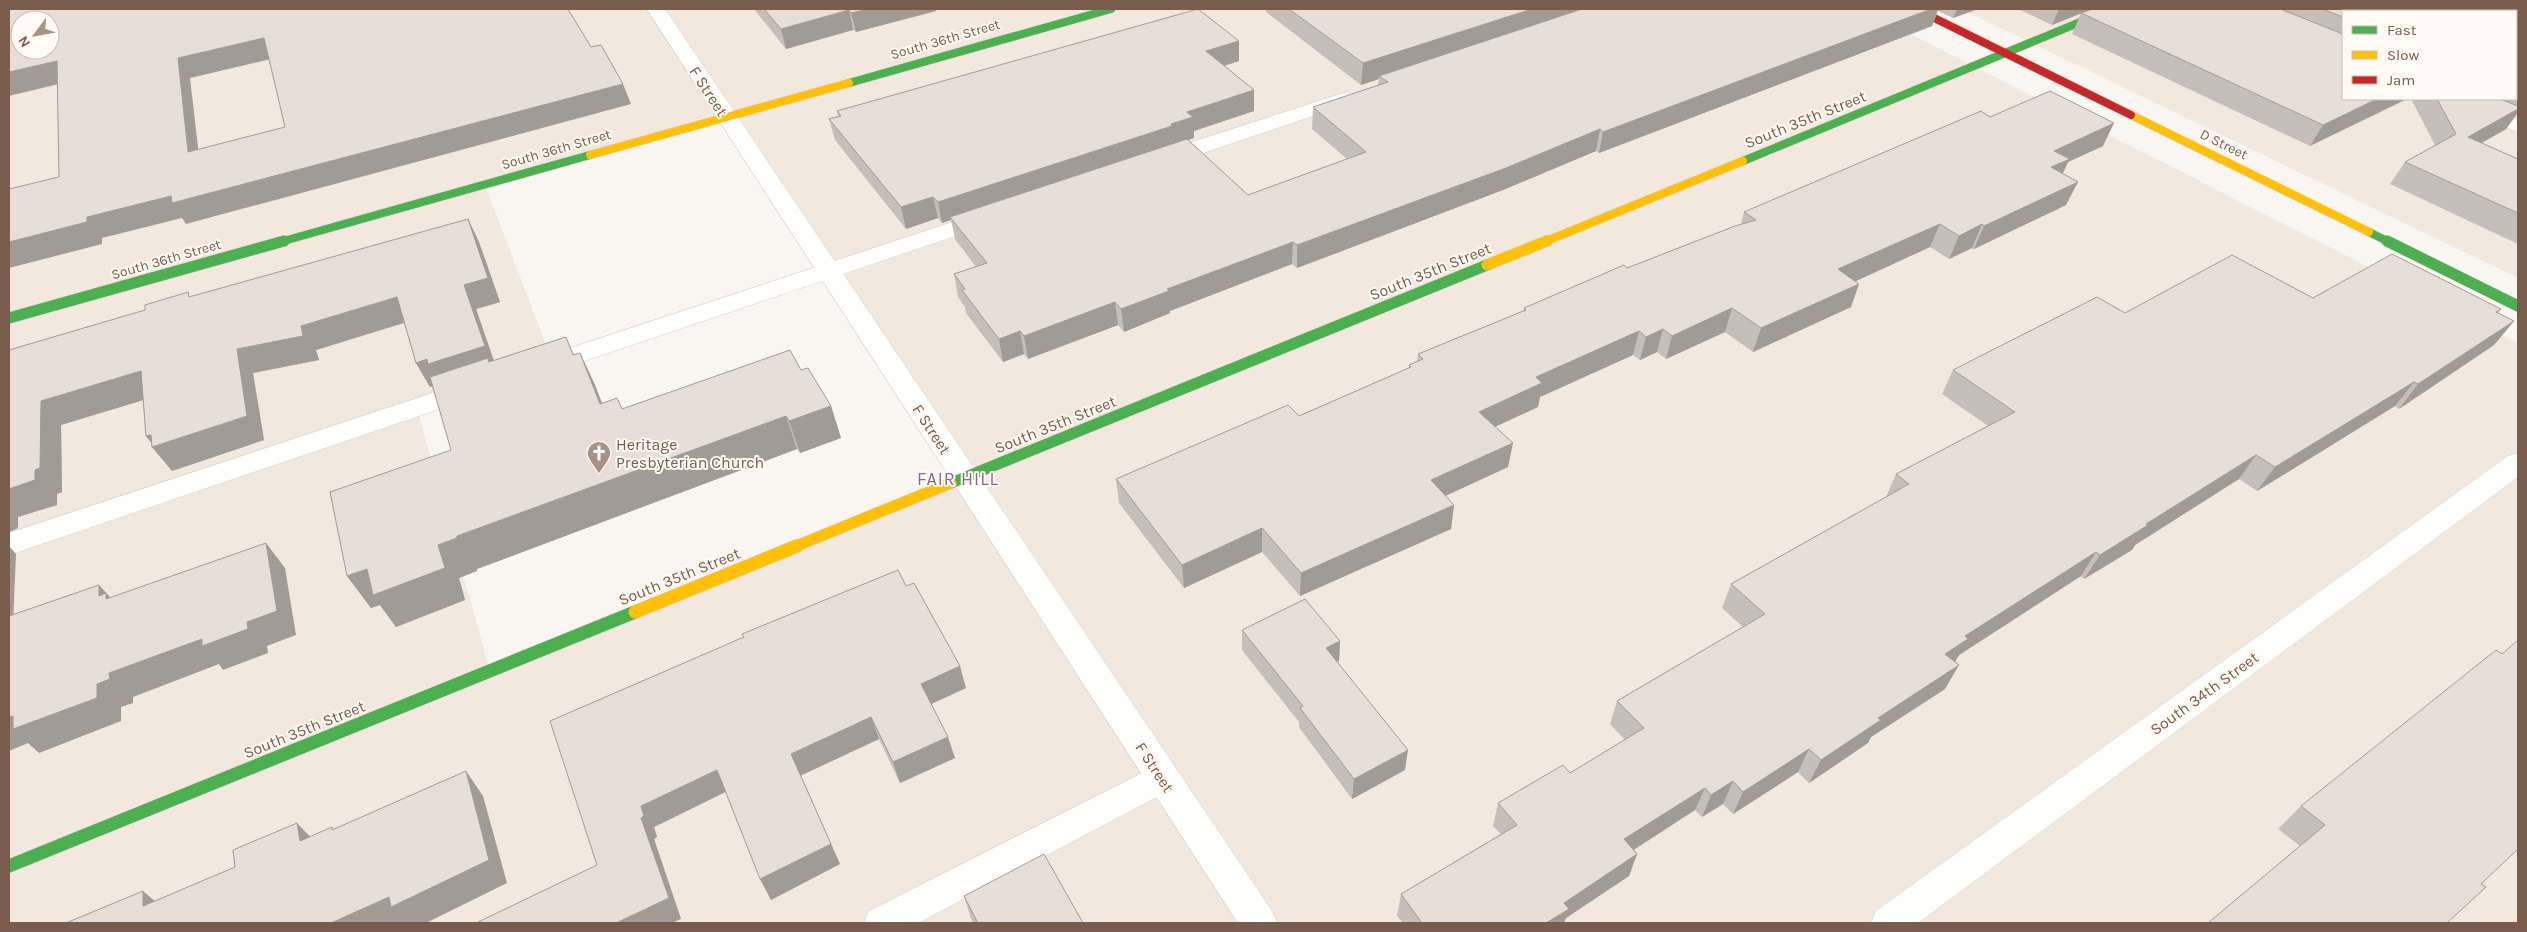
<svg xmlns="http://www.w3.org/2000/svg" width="2527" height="932" viewBox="0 0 2527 932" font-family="Karla,sans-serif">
	<rect width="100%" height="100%" fill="#f9f5f0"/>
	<g fill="#f2e8de" fill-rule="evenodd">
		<path d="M9,9H1861L2518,343V923H9ZM20,20H50V50H20ZM726,117L965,478L490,671L417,408L553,363L485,185Z"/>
		<path d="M1961,9H2518V278ZM2343,11H2516V99H2343Z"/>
	</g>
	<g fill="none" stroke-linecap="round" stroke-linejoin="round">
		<g stroke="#d7d1cb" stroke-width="1">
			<g id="lane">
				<path d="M1347,92L1354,94L1357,98L1354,102L1171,164L1163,165L1155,164L1152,159L1155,154Z"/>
				<path d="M2444,99H2471L2518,119V132L2447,103Z"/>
				<path d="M989,210L997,212L1000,217L997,222L555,371L546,373L537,371L533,365L537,359Z"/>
				<path d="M472,380L481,383L485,389L481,395L9,555V533Z"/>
				<path d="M1162,763L1174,768L1179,778L1174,788L918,923H864L869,911Z"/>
			</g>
		</g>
		<g stroke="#d7d1cb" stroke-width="1">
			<g id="street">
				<path d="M647,9H665L1272,911L1277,923H1238Z"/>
				<path d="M2518,453V477L1918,923H1871L1876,911L2508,456Z"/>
			</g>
		</g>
		<g stroke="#d9d2cb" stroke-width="9">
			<g id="fast-far2">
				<path d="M849,83L1111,9"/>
				<path d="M1743,161L2112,9"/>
				<path d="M2369,232L2389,242"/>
				<path d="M280,242L590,155"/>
			</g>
		</g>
		<g stroke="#d9d2cb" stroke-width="12">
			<g id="fast-far1">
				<path d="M2387,241L2518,306"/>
				<path d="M9,318L284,241"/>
				<path d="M951,483L1487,265"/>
			</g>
		</g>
		<g stroke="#d9d2cb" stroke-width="14">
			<path id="fast" d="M9,866L635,612"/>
		</g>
		<g stroke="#d9d2cb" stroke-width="9">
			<g id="slow-far2">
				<path d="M2131,115L2369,232"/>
				<path d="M590,155L849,83"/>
				<path d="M1544,242L1743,161"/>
			</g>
		</g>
		<g stroke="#d9d2cb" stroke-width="12">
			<g id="slow-far1">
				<path d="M1487,265L1547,241"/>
				<path d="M794,547L951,483"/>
			</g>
		</g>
		<g stroke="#d9d2cb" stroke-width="14">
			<path id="slow" d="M635,612L797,546"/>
		</g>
		<g stroke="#d9d2cb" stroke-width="9">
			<path id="jam" d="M1916,9L2131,115"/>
		</g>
		<use href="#lane" fill="#fefefd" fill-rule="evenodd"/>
		<use href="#street" fill="#fefefd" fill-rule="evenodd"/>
		<use href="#fast-far2" stroke="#4caf50" stroke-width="8"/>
		<use href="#fast-far1" stroke="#4caf50" stroke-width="11"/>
		<use href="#fast" stroke="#4caf50" stroke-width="13"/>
		<use href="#slow-far2" stroke="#ffc107" stroke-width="8"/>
		<use href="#slow-far1" stroke="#ffc107" stroke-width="11"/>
		<use href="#slow" stroke="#ffc107" stroke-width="13"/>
		<use href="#jam" stroke="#c62828" stroke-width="8"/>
	</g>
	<g fill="#c6bfb9">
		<path d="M754,9H935L936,11L856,32L853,30L786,49Z"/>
		<path d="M1266,9H1978L1953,18L1938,11L1932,26L1599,153L1596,151L1503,190L1297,268L1292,264L1170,311V313L1124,332L1118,325L1028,359L1024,354L1003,362L966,313L965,307L958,297L954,274L976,267L955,239L951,220L942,223L938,218L906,229L835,140L829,119L838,116L837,111L1239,41V61L1224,66L1254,90V111L1194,131V138L1188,140L1248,195L1347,159L1312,129L1313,107L1378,85L1379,79L1361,85L1266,12Z"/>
		<path d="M2018,9H2092L2052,25Z"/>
		<path d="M2093,9H2518V117L2516,116L2506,129L2482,143L2518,159V244L2390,184L2405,162L2435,145L2411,99H2516V11H2343V99L2310,146L2072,34L2081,13Z"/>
		<path d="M1990,117L2103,146L2068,162L2062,174L2066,205L1974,249L1972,248L1949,259L1930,247L1856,281L1851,307L1753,352L1725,332L1666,359L1657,352L1640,360L1633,355L1540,397L1538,407L1495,427L1508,467L1445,496L1454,505L1451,529L1300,596L1262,552L1184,588L1119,503L1116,479L1299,416L1409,368V365L1417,362L1418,354L1523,311L1524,308L1741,224L1744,212Z"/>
		<path d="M468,219L479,242L500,302L476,309L494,361L566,337L574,355L580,353L595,385L602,404L622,409L801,370L831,406L841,438L800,453L797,449L477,569V571L459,578L465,600L396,627L380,605L371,608L347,576L451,450L432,386L430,387L416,363L404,323L316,350L319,360L253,373L264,440L172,471L152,447V444L146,436L143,400L61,425L62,492L57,494V505L18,517V528L9,532V350L191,297Z"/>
		<path d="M2313,298L2501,309L2498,313L2514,321L2494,345L2399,409L2395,406L2257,491L2239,479L2135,545L2132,550L2084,579L2081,576L1959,655L1955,662L1945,689L1871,737L1868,743L1809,783L1798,772L1733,814L1723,804L1702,817L1695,810L1634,850L1637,854L1629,876L1566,918L1564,923H1403L1397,916L1401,894L1501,834L1493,826L1498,803L1570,773L1625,740L1610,724L1617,701L1743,627L1722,608L1731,584L1886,497L1896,474L1988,426L1942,394L1953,370L2125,313Z"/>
		<path d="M906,586L966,688L931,704L955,758L900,783L879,739L801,775L840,864L771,900L726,792L654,827L657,837L654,839L681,919L597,865Z"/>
		<path d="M1242,630L1340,641L1339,661L1337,662L1405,770L1352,799L1299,727V722L1242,650Z"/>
		<path d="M2301,806L2518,849L2300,846L2278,829Z"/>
		<path d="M964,896L1083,923H974L971,919Z"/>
	</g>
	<g fill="#a19b96">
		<path d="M868,9H935L936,11L856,32L851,13Z"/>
		<path d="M1532,9H1592L1379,76V79L1361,85L1363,63Z"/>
		<path d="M1931,9H1938L1932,26L1599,153L1603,132Z"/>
		<path d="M1957,9H1978L1953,18Z"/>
		<path d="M2059,9H2092L2052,25Z"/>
		<path d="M849,10L853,30L786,49L781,29Z"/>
		<path d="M264,38L275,58L190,78L201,173L188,152L178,58Z"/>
		<path d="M1239,41V61L1207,71L1206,51Z"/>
		<path d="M57,61L71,81L9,96V72Z"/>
		<path d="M623,84L631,104L186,224L182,218L102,238V244L9,268V242L87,217Z"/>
		<path d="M1254,90V111L1194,131V138L950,217L951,220L942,223L938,202L1171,124L1187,112Z"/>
		<path d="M2377,99H2407L2310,146L2323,125Z"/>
		<path d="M2518,109V112L2506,129L2453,159L2468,137Z"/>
		<path d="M2114,123L2103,146L2068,162L2059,182L2040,190L2054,151Z"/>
		<path d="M1600,129L1596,151L1503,190L1297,268V245Z"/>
		<path d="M2078,182L2066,205L1974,249L1984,226Z"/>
		<path d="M933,197L938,218L906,229L901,207Z"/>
		<path d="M468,219L479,242L500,302L476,309L497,370L440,384L430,387L416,363L464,285Z"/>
		<path d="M1940,224L1930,247L1830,293L1838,269Z"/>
		<path d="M1982,224L1972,248L1949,259L1959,236Z"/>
		<path d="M1293,242L1292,264L1170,311V313L1124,332L1121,309L1167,289Z"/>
		<path d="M1859,284L1851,307L1753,352L1761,328Z"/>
		<path d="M397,297L410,321L316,350L319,360L253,373L264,440L172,471L152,447L154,446L146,436L237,349L301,326Z"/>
		<path d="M1115,302L1118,325L1028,359L1024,336Z"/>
		<path d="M1732,308L1725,332L1666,359L1672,336Z"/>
		<path d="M2514,321L2494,345L2399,409L2418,384Z"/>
		<path d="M1663,329L1657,352L1640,360L1646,337Z"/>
		<path d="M1020,331L1024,354L1003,362L999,339Z"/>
		<path d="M1639,331L1633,355L1540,397L1538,407L1475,436L1479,412L1536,377Z"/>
		<path d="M580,353L595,385L615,437L600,404Z"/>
		<path d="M141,371L160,395L61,425L62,492L57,494V505L18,517V528L9,532V489L35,470L41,401Z"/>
		<path d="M2414,382L2395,406L2257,491L2275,467Z"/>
		<path d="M831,406L841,438L800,453L789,421Z"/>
		<path d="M786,416L797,449L477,569V571L459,578L465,600L396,627L380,605L371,608L347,576L438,545L457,536Z"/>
		<path d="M1513,443L1508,467L1428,504L1431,480Z"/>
		<path d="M2256,455L2239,479L2135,545L2132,550L2084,579L2100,555L2146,524Z"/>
		<path d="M1454,505L1451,529L1300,596L1301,573Z"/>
		<path d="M1262,528V552L1184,588L1182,565Z"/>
		<path d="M266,543L285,568L296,635L267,646L268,653L223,670L219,664L133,697V703L121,707V721L39,753L28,743L9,751V717L97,684L109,673L247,622Z"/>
		<path d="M9,546L16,554L12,648L9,645Z"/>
		<path d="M2096,552L2081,576L1959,655L1954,663L1945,654L1965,636Z"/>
		<path d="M99,585L128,617L99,596Z"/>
		<path d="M1340,641L1339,661L1325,669L1326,648Z"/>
		<path d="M1959,665L1945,689L1871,737L1868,743L1809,783L1821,760L1878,718Z"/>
		<path d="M960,666L966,688L927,706L921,684Z"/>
		<path d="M871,717L879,739L800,776L791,754Z"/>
		<path d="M948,737L955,758L900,783L893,762Z"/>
		<path d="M1809,749L1798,772L1733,814L1743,792Z"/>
		<path d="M1408,750L1405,770L1352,799L1354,779Z"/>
		<path d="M717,770L727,791L654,827L657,837L654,839L681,919L672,923H616L641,818V806Z"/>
		<path d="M466,771L483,796L507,883L426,923H331Z"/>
		<path d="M1733,781L1723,804L1702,817L1711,795Z"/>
		<path d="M1705,788L1695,810L1616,861L1624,839Z"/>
		<path d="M297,823L320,847L300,841Z"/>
		<path d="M831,844L840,864L771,900L760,879Z"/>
		<path d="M1637,854L1629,876L1566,918L1564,923H1546L1564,903Z"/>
		<path d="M143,891L170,914L143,906Z"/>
	</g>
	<g fill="#e6ded7" stroke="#a19b96" fill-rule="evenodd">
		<path d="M9,9H568L591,47L601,45L623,84L172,203L171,196L87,217V222L9,242V189L59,177L57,61L9,72ZM20,20H50V50H20ZM264,38L285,127L188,152L178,58Z"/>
		<path d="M764,9H868L851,13L849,10L781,29Z"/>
		<path d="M1198,9L1239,41L1206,51L1254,90L1187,112L1193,117L1171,124L1172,126L938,202L933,197L901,207L829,119L841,116L837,111Z"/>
		<path d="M1289,9H1532L1363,63Z"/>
		<path d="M1582,9H1931L1603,132L1600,129L1506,168L1297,245L1293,242L1167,289L1169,291L1121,309L1115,302L1024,336L1020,331L999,339L962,290L965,289L954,274L987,263L950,217L1187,139L1248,195L1366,152L1313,107L1388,82L1379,76Z"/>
		<path d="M2093,9H2280L2343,34V99H2377L2323,125L2081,13Z"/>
		<path d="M2322,9H2518V89L2516,88V11H2343V17Z"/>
		<path d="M2050,91L2114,123L2054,151L2070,159L2051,167L2078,182L1984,226L1982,224L1959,236L1940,224L1838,269L1859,284L1761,328L1732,308L1672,336L1663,329L1646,337L1639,331L1536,377L1542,383L1479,412L1513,443L1431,480L1454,505L1301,573L1262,528L1182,565L1116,479L1288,405L1299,416L1411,367L1409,365L1423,359L1418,354L1526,310L1524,308L1624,265L1627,268L1735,226L1756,220L1744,212L1981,111L1990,117Z"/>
		<path d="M2437,99H2500L2518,106V109L2468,137L2518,159V213L2405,162L2456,134Z"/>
		<path d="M468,219L488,278L464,285L485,346L428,364L427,359L416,363L397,297L301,326L303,336L237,349L247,416L152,447L151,435L146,436L141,371L41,401L40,468L35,470V480L9,489V350L145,310V305L188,292L189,297Z"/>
		<path d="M2392,254L2501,309L2496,312L2514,321L2418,384L2414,382L2275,467L2256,455L2146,524L2148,525L2100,555L2096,552L1965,636L1968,639L1945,654L1959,665L1878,718L1881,720L1821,760L1809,749L1743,792L1733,781L1711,795L1705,788L1624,839L1637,854L1564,903L1569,909L1546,923H1422L1401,894L1517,825L1498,803L1563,765L1570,773L1644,728L1617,701L1765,614L1731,584L1909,484L1896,474L2015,412L1953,370L2097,297L2125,313L2232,255L2313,298Z"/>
		<path d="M566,337L573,355L580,353L600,404L617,398L622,409L790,350L801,370L808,368L831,406L789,421L786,416L457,536V538L438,545L445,568L373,595L367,569L347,576L330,492L451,450L430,377L488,358L489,362Z"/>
		<path d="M266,543L277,611L247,622L248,629L202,646V639L109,673L110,679L97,684V698L13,729V716L9,717V616L99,585V596L106,593V599Z"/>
		<path d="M898,570L906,586L914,583L960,666L921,684L948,737L893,762L871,717L791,754L831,844L760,879L717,770L641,806L644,816L641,818L669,898L616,923H476L597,865L550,721L744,637L742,634Z"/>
		<path d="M1305,599L1340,641L1326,648L1408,750L1354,779L1300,708L1303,706L1242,630Z"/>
		<path d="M2518,640V849L2481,884L2486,887L2448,922L2450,923H2208L2325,825L2301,806L2496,650L2502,654Z"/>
		<path d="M466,771L489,860L391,907L389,897L331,923H66L143,891V906L235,867L233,850L297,823L300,841L332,827V830Z"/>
		<path d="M1044,854L1083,923H978L964,896Z"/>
	</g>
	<defs>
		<g id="church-pin" transform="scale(1.25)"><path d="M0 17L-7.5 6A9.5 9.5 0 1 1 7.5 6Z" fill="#a69286" stroke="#fffaf3"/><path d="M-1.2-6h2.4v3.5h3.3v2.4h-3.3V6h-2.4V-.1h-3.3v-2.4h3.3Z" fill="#fff"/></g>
	</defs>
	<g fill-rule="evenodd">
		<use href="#church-pin" x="599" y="453"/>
	</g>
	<g text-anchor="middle" stroke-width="4" stroke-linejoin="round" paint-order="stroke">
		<g font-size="14" fill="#7a5c4d" stroke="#fffaf3">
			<text transform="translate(945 39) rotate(-16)" y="5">South 36th Street</text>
			<text transform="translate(2224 144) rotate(26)" y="5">D Street</text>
			<text transform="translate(556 149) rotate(-16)" y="5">South 36th Street</text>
			<text transform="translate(166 259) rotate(-16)" y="5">South 36th Street</text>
		</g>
		<g font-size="16" fill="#7a5c4d" stroke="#fffaf3">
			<text transform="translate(709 91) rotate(57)" y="6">F Street</text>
			<text transform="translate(1805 119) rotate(-22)" y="6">South 35th Street</text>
			<text transform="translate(1430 271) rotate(-22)" y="6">South 35th Street</text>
			<text transform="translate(1055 424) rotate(-22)" y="6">South 35th Street</text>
			<text transform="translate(932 429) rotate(57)" y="6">F Street</text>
			<text transform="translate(679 576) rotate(-22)" y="6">South 35th Street</text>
			<text transform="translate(2204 693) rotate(-36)" y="6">South 34th Street</text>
			<text transform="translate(304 729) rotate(-22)" y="6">South 35th Street</text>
			<text transform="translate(1155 767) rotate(57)" y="6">F Street</text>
		</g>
		<g font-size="16" fill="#7a5c4d" stroke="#fffaf3" text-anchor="start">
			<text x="616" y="450">Heritage<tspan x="616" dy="18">Presbyterian Church</tspan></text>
		</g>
		<g font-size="18" letter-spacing="1" fill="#846695" stroke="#fffaf3">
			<text x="958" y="485">FAIR HILL</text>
		</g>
	</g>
	<rect width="2527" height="932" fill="none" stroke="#7a5c4d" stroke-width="20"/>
	<rect x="2342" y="10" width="175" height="90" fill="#fffaf3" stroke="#cabbb1"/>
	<rect x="2352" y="26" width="25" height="8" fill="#4caf50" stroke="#cabbb1"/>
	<text x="2387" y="35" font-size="15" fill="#7a5c4d">Fast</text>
	<rect x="2352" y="51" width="25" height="8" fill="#ffc107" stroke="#cabbb1"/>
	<text x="2387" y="60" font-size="15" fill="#7a5c4d">Slow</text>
	<rect x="2352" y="76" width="25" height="8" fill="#c62828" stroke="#cabbb1"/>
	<text x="2387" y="85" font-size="15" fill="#7a5c4d">Jam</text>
	<g transform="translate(35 35) rotate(238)"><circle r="24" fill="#fffaf3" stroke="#cabbb1"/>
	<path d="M0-4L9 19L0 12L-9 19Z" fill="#a69286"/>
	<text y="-8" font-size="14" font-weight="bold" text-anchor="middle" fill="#7a5c4d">N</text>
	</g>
</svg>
